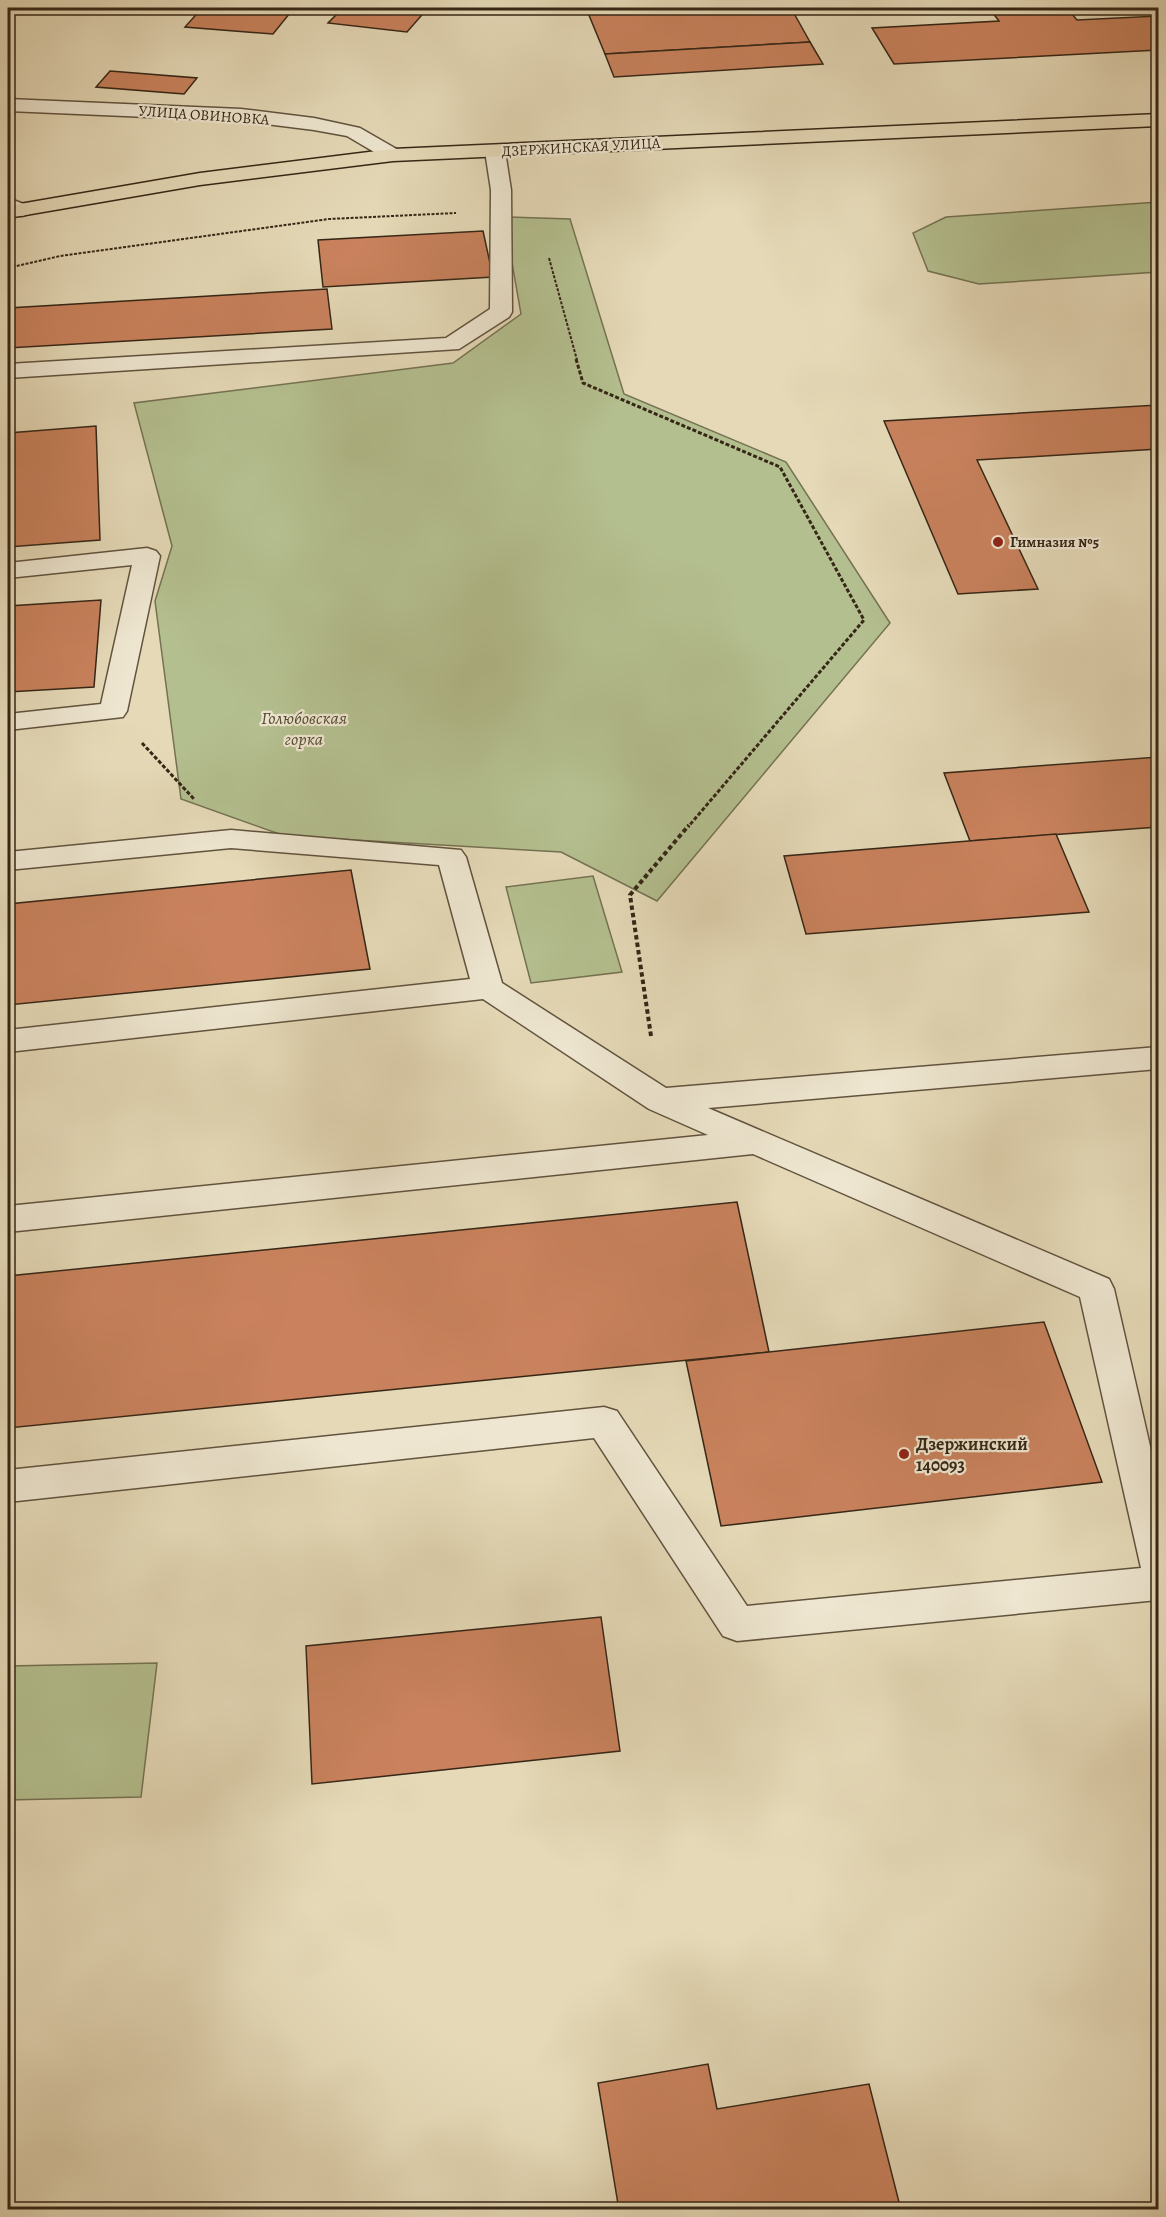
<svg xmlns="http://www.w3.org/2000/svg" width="1166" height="2217" viewBox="0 0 1166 2217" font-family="Alegreya,serif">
	<rect width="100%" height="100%" fill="#e5d9b7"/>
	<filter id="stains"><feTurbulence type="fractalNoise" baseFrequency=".00333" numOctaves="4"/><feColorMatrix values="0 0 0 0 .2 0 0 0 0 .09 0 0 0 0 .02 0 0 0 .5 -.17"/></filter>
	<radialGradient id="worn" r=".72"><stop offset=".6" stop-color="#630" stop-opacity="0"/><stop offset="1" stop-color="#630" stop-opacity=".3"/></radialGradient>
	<g fill="#b4bf8f" stroke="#747252" stroke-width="1.5">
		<path d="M1158,202V272L979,284L928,271L913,233L946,217Z"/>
		<path d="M504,217L570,219L624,394L786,462L890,623L657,901L561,852L285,836L181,799L155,601L172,546L134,403L453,363L521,314Z"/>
		<path d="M593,876L622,972L531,983L506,887Z"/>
		<path d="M157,1663L141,1797L8,1800V1666Z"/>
	</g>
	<g fill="#c9825d" stroke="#352616" stroke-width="1.5">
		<path d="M202,8H294L273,34L185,27Z"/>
		<path d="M343,8H428L407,32L328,23Z"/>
		<path d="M586,8H791L810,42L605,54Z"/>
		<path d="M989,8H1067L1077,20L1158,16V50L894,64L872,28L999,21Z"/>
		<path d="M810,42L823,64L614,77L605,54Z"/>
		<path d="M110,71L197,78L184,94L96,87Z"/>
		<path d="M483,231L493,277L323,287L318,240Z"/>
		<path d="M327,289L332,329L8,348V308Z"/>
		<path d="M1158,405V449L977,460L1038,589L958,594L884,421Z"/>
		<path d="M96,426L100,540L8,547V433Z"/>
		<path d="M101,600L94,687L8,692V606Z"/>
		<path d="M1158,757V827L970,841L944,773Z"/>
		<path d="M1056,834L1089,912L806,934L784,856Z"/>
		<path d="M351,870L370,969L8,1005V904Z"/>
		<path d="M737,1202L769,1352L8,1428V1276Z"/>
		<path d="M1044,1322L1102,1482L721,1526L686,1361Z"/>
		<path d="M601,1617L620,1751L312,1784L306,1646Z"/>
		<path d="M708,2064L717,2109L869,2084L901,2210H619L598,2083Z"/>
	</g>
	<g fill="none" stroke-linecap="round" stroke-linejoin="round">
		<g stroke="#61533e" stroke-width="3">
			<g id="minor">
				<path d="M8,99L241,109L314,118L360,128L400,151L403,155L400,159H386L347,136L314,130L241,121L8,111Z"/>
				<path d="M495,145L502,147L505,151L511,190L512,312L509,317L459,349L8,378V364L446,338L490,309L491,190L485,151L488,147Z"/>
				<path d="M8,198L29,206L32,210L29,214L22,216L8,211Z"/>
				<path d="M147,548L156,551L160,556L127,711L123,717L8,730V714L101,704L132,565L8,578V563Z"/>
				<path d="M231,830L461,850L466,857L502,983L666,1088L1158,1047V1069L708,1108L1109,1279L1114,1289L1158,1481V1600L737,1641L723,1636L594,1438L8,1502V1470L604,1407L617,1411L747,1606L1141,1568L1080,1297L753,1154L8,1232V1206L708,1135L649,1109L483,999L8,1052V1030L470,979L439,865L231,848L8,870V852Z"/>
			</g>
		</g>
		<g stroke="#352616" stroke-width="3">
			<path id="major" d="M1158,114V126L393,161L200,185L8,218V206L200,173L393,149Z"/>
		</g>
		<g stroke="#352616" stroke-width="2" stroke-dasharray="3 1.5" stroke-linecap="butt">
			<path d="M549,258L577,360"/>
			<path d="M8,268L60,256L329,219L456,213"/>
		</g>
		<g stroke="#352616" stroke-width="3" stroke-dasharray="4 2" stroke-linecap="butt">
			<path d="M576,359L583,383L780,467L864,620L688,827"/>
			<path d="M142,743L194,799"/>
		</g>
		<path stroke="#352616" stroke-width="4" stroke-dasharray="4.5 3" stroke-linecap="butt" d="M651,1036L630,895L689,825"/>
		<use href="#minor" fill="#eee6d0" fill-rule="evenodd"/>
		<use href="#major" fill="#e5d9b7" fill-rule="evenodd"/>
	</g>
	<g fill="#8f2418" stroke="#eee6d0" stroke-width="2">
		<circle cx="998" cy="542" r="6"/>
		<circle cx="904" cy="1454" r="6"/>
	</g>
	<g text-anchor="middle" stroke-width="4.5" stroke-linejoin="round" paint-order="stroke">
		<g font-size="15" fill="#352616" stroke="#eee6d0">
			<text transform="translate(204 115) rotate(4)" y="5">УЛИЦА ОВИНОВКА</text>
			<text transform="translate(581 147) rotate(-3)" y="5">ДЗЕРЖИНСКАЯ УЛИЦА</text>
		</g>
		<g font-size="15" font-weight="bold" fill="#352616" stroke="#eee6d0" text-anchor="start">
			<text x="1010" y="547">Гимназия №5</text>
		</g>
		<g font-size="18" font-style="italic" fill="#554c34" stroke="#eee6d0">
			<text x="304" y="724">Голюбовская<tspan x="304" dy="21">горка</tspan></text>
		</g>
		<g font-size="18" font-weight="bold" fill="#352616" stroke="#eee6d0" text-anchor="start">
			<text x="916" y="1450">Дзержинский<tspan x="916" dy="21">140093</tspan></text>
		</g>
	</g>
	<rect width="1166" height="2217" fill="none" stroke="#e5d9b7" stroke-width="30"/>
	<rect x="9" y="9" width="1148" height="2199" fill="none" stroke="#352616" stroke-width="3"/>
	<rect x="15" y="15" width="1136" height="2187" fill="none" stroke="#352616" stroke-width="1.5"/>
	<rect width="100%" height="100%" filter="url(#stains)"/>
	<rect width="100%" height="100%" fill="url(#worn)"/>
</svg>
